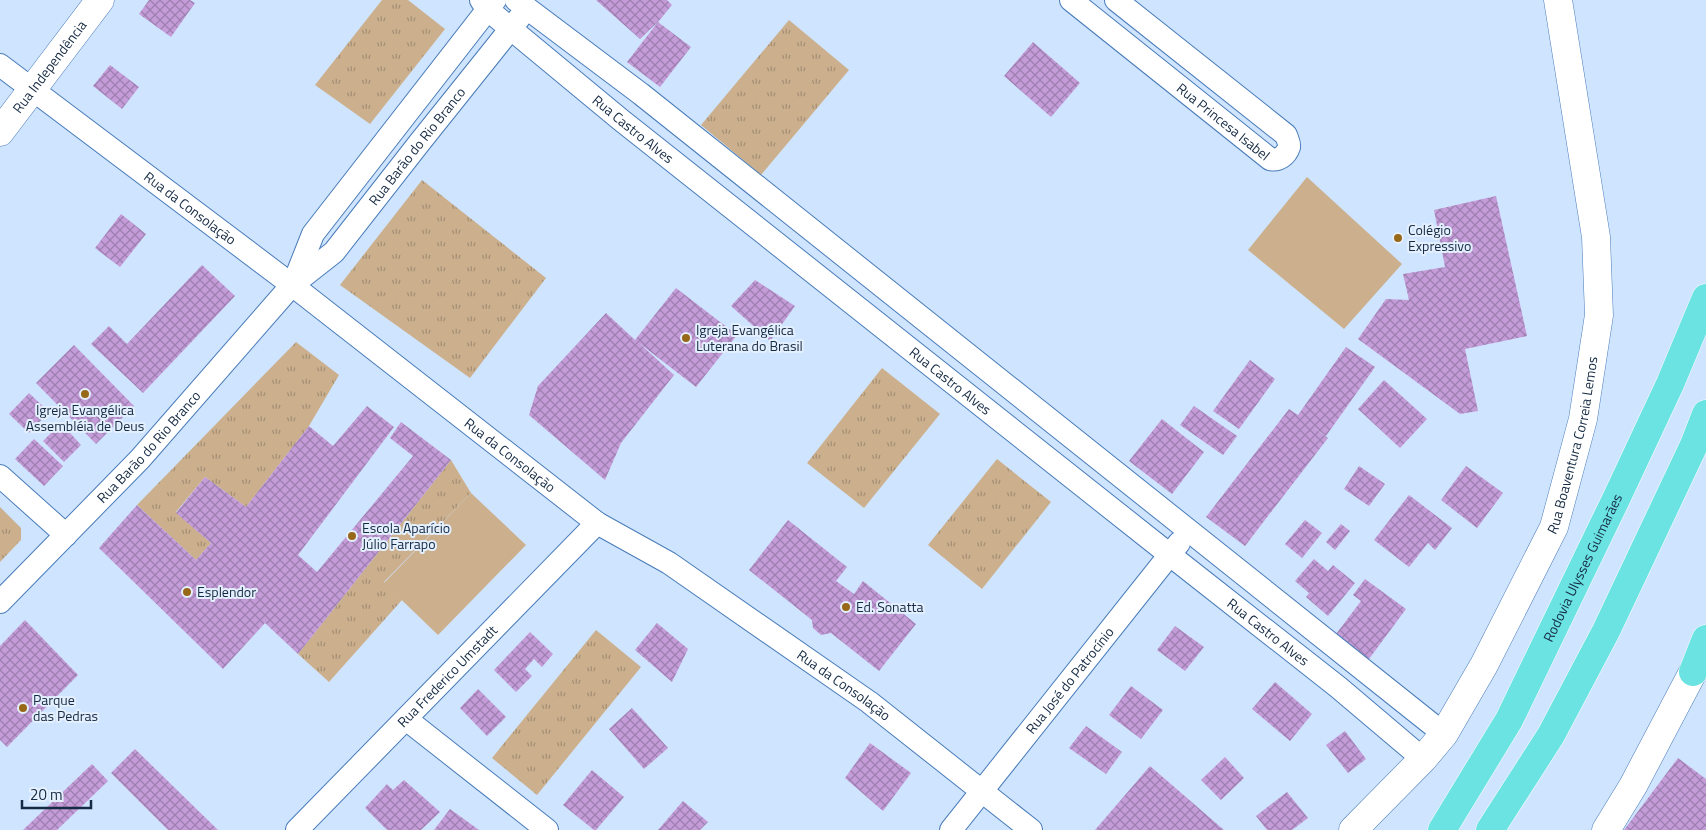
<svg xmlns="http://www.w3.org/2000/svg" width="1706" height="830" viewBox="0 0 1706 830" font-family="'Titillium Web',sans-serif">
	<defs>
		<pattern id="grass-tufts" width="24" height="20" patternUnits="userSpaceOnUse" patternTransform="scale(1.25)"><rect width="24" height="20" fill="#ccb08d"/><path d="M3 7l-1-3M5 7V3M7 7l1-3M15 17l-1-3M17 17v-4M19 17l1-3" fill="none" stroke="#a48f75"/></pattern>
		<pattern id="building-cross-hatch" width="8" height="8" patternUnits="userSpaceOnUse" patternTransform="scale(1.25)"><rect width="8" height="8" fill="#c49cd8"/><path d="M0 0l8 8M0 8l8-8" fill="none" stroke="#9e7fb1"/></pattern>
	</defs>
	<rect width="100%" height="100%" fill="#cfe4ff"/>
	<g fill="url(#grass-tufts)">
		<path d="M382,0H408L445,29L370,124L315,85Z"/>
		<path d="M789,20L849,70L761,175L701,125Z"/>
		<path d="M422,180L546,278L470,378L340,285Z"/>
		<path d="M296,342L339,375L309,426L246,507L205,477L176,512L211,543L196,560L137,505Z"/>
		<path d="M882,368L940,414L864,508L807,463Z"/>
		<path d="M997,459L1051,502L982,589L928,545Z"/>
		<path d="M451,460L471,493L384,582L402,600L329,682L298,654Z"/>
		<path d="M0,507L21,528V540L0,562Z"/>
		<path d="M596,630L641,667L537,795L492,758Z"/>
	</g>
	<g fill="#ccb08d">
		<path d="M1307,177L1402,264L1344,329L1248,250Z"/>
		<path d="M471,493L526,545L438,635L384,583Z"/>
	</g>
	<g fill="url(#building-cross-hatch)">
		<path d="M149,0H190L195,3L171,37L139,14Z"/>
		<path d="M596,0H667L672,5L658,22L640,39Z"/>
		<path d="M658,22L691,47L660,87L627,62Z"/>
		<path d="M1033,42L1080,83L1051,117L1004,76Z"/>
		<path d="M110,65L139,87L122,109L93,86Z"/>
		<path d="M1496,196L1527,336L1465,349L1478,411L1460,414L1358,339L1386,299L1409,300L1403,274L1445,267L1434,210Z"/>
		<path d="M121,214L146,234L120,267L95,248Z"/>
		<path d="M202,265L235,296L143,393L91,344L109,326L127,344Z"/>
		<path d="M755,280L795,306L770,341L731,306Z"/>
		<path d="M676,288L737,335L696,387L639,343L674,375L621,443L605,480L529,415L538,386L606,313L635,340Z"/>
		<path d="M74,345L134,406L96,444L36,383Z"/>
		<path d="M1346,347L1375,367L1326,436L1311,425L1328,438L1245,546L1206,517L1289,409L1298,415Z"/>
		<path d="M1250,360L1275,379L1239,429L1213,411Z"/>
		<path d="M1384,380L1427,419L1400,448L1358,409Z"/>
		<path d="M29,393L49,412L29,433L9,414Z"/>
		<path d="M367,406L394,427L298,555L317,572L413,456L390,438L401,422L451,460L298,654L265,623L223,669L99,548L137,505L196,560L211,543L176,513L205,477L246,507L309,426L333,446Z"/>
		<path d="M1194,406L1237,436L1223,455L1180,425Z"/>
		<path d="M1162,419L1204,452L1172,494L1129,461Z"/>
		<path d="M61,423L81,445L64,462L43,441Z"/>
		<path d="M34,439L63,466L44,486L15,459Z"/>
		<path d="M1359,466L1385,484L1369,506L1344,489Z"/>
		<path d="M1466,466L1503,493L1477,528L1441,500Z"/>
		<path d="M1409,495L1452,528L1435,550L1428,543L1409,567L1374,540Z"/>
		<path d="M788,520L847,567L836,581L854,594L863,581L916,624L879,671L831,633L821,635L813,628L812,620L749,570Z"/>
		<path d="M1305,520L1322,533L1302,558L1285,544Z"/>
		<path d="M1341,524L1350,531L1335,550L1326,542Z"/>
		<path d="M1314,559L1328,571L1333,565L1355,583L1328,616L1306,597L1309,593L1295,581Z"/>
		<path d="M1365,579L1406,609L1369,659L1336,634L1361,601L1353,595Z"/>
		<path d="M25,620L78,675L7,747L0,740V646Z"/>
		<path d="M657,623L688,649L672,682L635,650Z"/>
		<path d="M1175,626L1204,647L1185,671L1157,650Z"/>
		<path d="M530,632L553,654L542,667L534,659L525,669L532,676L516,692L494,670Z"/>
		<path d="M1275,682L1312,714L1290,741L1252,709Z"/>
		<path d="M1131,686L1163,710L1141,739L1109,715Z"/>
		<path d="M478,689L506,717L487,736L460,708Z"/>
		<path d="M632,708L668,748L644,769L609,729Z"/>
		<path d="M1086,726L1122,752L1106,774L1069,748Z"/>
		<path d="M1345,731L1366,759L1348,773L1326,745Z"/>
		<path d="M870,743L911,773L883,811L845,778Z"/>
		<path d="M135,749L218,830H168L111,773Z"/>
		<path d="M1225,757L1244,778L1221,800L1201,780Z"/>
		<path d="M1678,758L1706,779V830H1624Z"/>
		<path d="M92,764L108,781L57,830H23Z"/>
		<path d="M1150,766L1224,830H1095Z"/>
		<path d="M592,770L624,797L596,830H594L563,805Z"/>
		<path d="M404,780L440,812L421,830H387L365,808L387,784L393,790Z"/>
		<path d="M1287,792L1308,818L1292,830H1267L1256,816Z"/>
		<path d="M683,801L708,822L700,830H658Z"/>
		<path d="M450,809L479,830H434Z"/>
	</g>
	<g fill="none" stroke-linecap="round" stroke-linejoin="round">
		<g stroke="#497cb9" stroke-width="24">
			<g id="street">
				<path id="s1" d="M481,0L487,9L511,29L621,120L1170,555L1338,687L1423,759"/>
				<path d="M516,0L641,94L1444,734"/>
				<path id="s2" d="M1071,0L1270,159C1278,161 1286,156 1289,147C1290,143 1287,139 1286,135L1116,0"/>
				<path id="s3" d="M0,65L292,285L597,523L669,563L869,702L1031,830"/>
				<path d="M294,282L313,234L495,0"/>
				<path d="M0,476L66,535"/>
				<path id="s4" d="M0,602L140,459L292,285L334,252L420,142L520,17"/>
				<path d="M406,719L547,830"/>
				<path id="s5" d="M297,830L597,523"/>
				<path id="s6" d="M951,830L1179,543"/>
			</g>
		</g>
		<g stroke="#497cb9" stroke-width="29">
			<g id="secondary">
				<path id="s7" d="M0,132L100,0"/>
				<path id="s8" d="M1353,830L1423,759L1444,734L1484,665L1554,527L1583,419L1599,315L1596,237L1558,0"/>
				<path d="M1606,830L1633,786L1693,672"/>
			</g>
		</g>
		<g stroke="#fff" stroke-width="29">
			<g id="highway">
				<path d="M1693,672L1706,639"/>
				<path id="s9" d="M1442,830L1509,720L1617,497L1670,384L1706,298"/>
				<path d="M1490,830L1551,735L1606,631L1694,445L1706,414"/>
			</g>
		</g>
		<use href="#street" stroke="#fff" stroke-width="22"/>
		<use href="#secondary" stroke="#fff" stroke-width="28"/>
		<use href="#highway" stroke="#6ae3e2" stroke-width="28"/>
	</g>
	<g fill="#986819" stroke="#e5f0fe" stroke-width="2">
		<circle cx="1398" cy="238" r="5"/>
		<circle cx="686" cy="338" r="5"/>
		<circle cx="85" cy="394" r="5"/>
		<circle cx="352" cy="536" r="5"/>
		<circle cx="187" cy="592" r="5"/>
		<circle cx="846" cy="607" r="5"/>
		<circle cx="23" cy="708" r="5"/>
	</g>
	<g text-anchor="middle" stroke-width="4" stroke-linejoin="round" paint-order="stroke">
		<g font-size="14" fill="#152a43" stroke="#e5f0fe">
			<text dy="5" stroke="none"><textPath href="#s7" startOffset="82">Rua Independência</textPath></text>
			<text dy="5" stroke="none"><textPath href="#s2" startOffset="195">Rua Princesa Isabel</textPath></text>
			<text dy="5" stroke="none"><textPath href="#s1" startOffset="200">Rua Castro Alves</textPath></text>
			<text dy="5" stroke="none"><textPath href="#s4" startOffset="619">Rua Barão do Rio Branco</textPath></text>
			<text dy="5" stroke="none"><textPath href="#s3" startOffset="238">Rua da Consolação</textPath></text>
			<text dy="5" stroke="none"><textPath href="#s1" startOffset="605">Rua Castro Alves</textPath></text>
			<text dy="5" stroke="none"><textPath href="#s8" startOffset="451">Rua Boaventura Correia Lemos</textPath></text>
			<text dy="5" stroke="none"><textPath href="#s4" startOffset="215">Rua Barão do Rio Branco</textPath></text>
			<text dy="5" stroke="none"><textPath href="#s3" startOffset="642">Rua da Consolação</textPath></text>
			<text dy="5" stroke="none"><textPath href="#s9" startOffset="298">Rodovia Ulysses Guimarães</textPath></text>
			<text dy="5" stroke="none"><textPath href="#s1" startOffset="1010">Rua Castro Alves</textPath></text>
			<text dy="5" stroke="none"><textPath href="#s5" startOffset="215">Rua Frederico Umstadt</textPath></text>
			<text dy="5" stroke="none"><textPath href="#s6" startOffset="191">Rua José do Patrocínio</textPath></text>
			<text dy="5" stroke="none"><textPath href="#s3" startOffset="1048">Rua da Consolação</textPath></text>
		</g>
		<g font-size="14" fill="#152a43" stroke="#e5f0fe" text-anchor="start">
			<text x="1408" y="235">Colégio<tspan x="1408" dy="16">Expressivo</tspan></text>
			<text x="696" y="335">Igreja Evangélica<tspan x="696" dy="16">Luterana do Brasil</tspan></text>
			<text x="85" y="415" text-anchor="middle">Igreja Evangélica<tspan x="85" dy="16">Assembléia de Deus</tspan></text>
			<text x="362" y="533">Escola Aparício<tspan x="362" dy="16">Júlio Farrapo</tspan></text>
			<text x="197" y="597">Esplendor</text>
			<text x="856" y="612">Ed. Sonatta</text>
			<text x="33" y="705">Parque<tspan x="33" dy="16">das Pedras</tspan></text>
		</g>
	</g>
	<path d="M22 800v8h69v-8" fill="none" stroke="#152a43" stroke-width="2.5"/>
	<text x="30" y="800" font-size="15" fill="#152a43" stroke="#e5f0fe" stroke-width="4" paint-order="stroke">20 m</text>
</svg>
